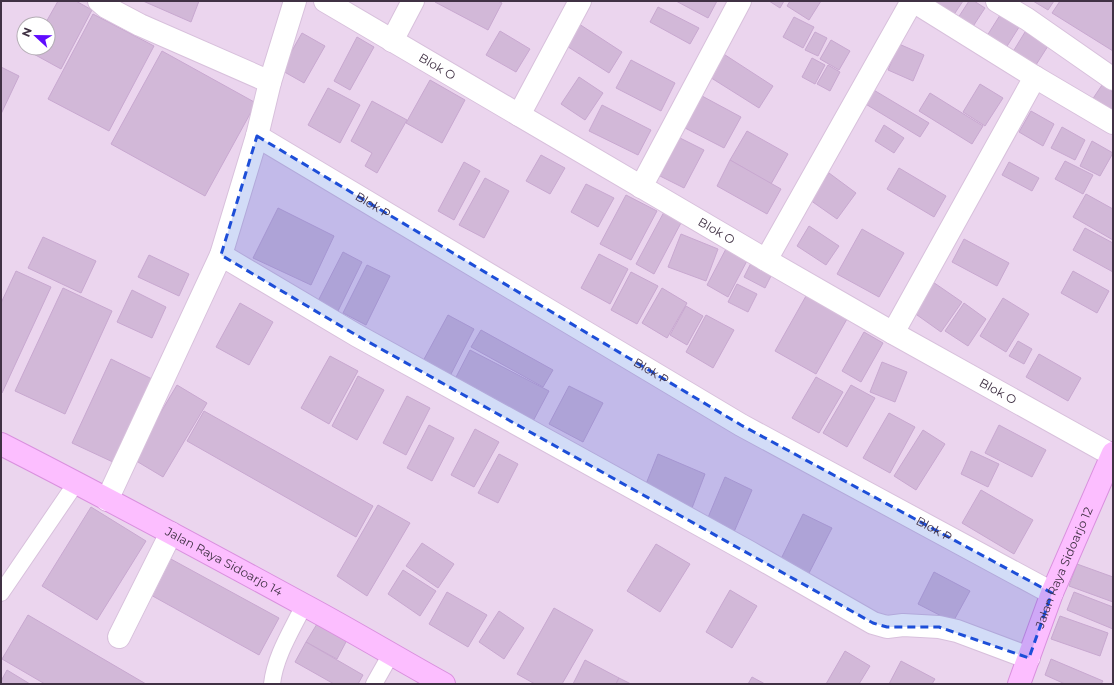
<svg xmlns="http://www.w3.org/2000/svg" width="1114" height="685" viewBox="0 0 1114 685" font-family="Montserrat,sans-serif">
	<rect width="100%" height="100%" fill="#f1e1f2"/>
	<path fill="#ebd5ee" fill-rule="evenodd" d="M1,1H1113V684H1ZM24,24H48V48H24Z"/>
	<g fill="#d2b8d8" stroke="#c8a8d0">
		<path d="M58,1H76L92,10L61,69L30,52L33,48H48V24H45Z"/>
		<path d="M143,1H199L191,22Z"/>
		<path d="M436,1H498L502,3L488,30L435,2Z"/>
		<path d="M676,1H717L708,18Z"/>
		<path d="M769,1H784L780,8Z"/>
		<path d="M790,1H821L809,20L787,6Z"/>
		<path d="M931,1H963L953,16Z"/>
		<path d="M969,1H974L985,8L970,31L956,21Z"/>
		<path d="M1033,1H1054L1048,10Z"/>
		<path d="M1060,1H1113V51L1052,13Z"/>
		<path d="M658,7L699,28L690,44L650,22Z"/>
		<path d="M1002,12L1021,24L1004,51L985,39Z"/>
		<path d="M93,14L154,46L109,131L48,99Z"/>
		<path d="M794,17L814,27L803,48L783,37Z"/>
		<path d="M576,22L622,52L609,73L562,43Z"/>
		<path d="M500,31L530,49L516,72L486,55Z"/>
		<path d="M815,32L827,38L818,56L805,50Z"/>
		<path d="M1025,32L1048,46L1034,68L1011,55Z"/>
		<path d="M302,33L325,46L304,83L281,70Z"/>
		<path d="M357,37L374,47L350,90L334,81Z"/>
		<path d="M831,40L850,51L839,70L820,59Z"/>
		<path d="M899,44L924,55L913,81L888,70Z"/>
		<path d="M162,51L256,103L205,196L111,144Z"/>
		<path d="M719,51L773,86L759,108L705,74Z"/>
		<path d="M812,58L825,65L815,84L802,77Z"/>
		<path d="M631,60L675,83L661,111L616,88Z"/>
		<path d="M828,65L840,72L830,91L817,84Z"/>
		<path d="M1,67L19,76L1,114Z"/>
		<path d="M579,77L603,93L585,120L561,104Z"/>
		<path d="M430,80L465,100L442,143L406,123Z"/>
		<path d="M980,84L1003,98L985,126L963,112Z"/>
		<path d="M1102,85L1113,92V118L1090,103Z"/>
		<path d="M328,88L360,105L340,143L308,125Z"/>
		<path d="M872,89L929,123L920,137L864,103Z"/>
		<path d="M930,93L983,126L972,144L919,111Z"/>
		<path d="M702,96L741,117L724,148L685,128Z"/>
		<path d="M372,101L407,120L377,173L365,166L372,153L351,141Z"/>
		<path d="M602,105L651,130L638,155L589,131Z"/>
		<path d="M1031,111L1054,124L1043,146L1019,132Z"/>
		<path d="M884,125L904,138L894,153L875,141Z"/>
		<path d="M1062,127L1085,140L1075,160L1051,148Z"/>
		<path d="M747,131L788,154L771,184L730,160Z"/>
		<path d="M680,138L704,150L684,188L660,176Z"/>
		<path d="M1092,141L1113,153L1100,176L1080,166Z"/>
		<path d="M541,155L565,168L550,194L526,181Z"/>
		<path d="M730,160L781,189L767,214L717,186Z"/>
		<path d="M1065,161L1093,175L1083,194L1055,179Z"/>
		<path d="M464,162L480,171L454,220L438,211Z"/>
		<path d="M1009,162L1039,178L1032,191L1002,175Z"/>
		<path d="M899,168L946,196L934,217L887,189Z"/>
		<path d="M829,173L856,193L837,219L810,200Z"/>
		<path d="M485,178L509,191L484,238L459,225Z"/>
		<path d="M586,184L614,198L598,227L571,212Z"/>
		<path d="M1086,194L1113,209V240L1073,217Z"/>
		<path d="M626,195L657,211L631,260L600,244Z"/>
		<path d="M278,208L334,236L311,285L253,258Z"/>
		<path d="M664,212L682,221L654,274L636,264Z"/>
		<path d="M809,226L839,246L826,265L797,246Z"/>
		<path d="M1085,228L1113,243V272L1073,250Z"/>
		<path d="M862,229L904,253L879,297L837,274Z"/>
		<path d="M681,234L718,249L706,281L668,267Z"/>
		<path d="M43,237L96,261L81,293L28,268Z"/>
		<path d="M964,239L1009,263L997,286L952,262Z"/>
		<path d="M728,245L749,257L728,297L707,285Z"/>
		<path d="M343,252L362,262L338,311L318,301Z"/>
		<path d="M599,254L628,269L610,304L581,288Z"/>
		<path d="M149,255L189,274L179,296L138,277Z"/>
		<path d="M753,259L774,270L765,288L744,277Z"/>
		<path d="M367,265L390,276L366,325L343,313Z"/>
		<path d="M16,271L51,287L2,393L1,392V303Z"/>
		<path d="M1073,271L1109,291L1097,313L1061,293Z"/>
		<path d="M631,272L658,286L637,324L611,310Z"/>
		<path d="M930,280L962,302L941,332L910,310Z"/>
		<path d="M737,284L757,294L748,312L728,302Z"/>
		<path d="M63,288L112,311L65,414L15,391Z"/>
		<path d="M662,288L687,303L667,338L642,323Z"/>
		<path d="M132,290L166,307L152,338L117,322Z"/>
		<path d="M806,296L847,319L816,374L775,351Z"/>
		<path d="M1003,298L1029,314L1006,352L980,336Z"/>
		<path d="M240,303L273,322L249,365L216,347Z"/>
		<path d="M964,303L986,319L968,346L945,331Z"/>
		<path d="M686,306L703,316L687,345L670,335Z"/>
		<path d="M448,315L474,329L450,376L423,361Z"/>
		<path d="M706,315L734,330L713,368L686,352Z"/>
		<path d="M481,330L553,370L543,387L471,347Z"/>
		<path d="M864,332L883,343L861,382L842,371Z"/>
		<path d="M1018,341L1032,349L1024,364L1009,356Z"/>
		<path d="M470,350L549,391L532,423L453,383Z"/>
		<path d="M1039,354L1081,378L1068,401L1026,377Z"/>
		<path d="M330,356L358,371L329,424L301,408Z"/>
		<path d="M111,359L154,380L115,463L72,443Z"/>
		<path d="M882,362L907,372L895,402L870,392Z"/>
		<path d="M358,376L384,390L357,440L332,426Z"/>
		<path d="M816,377L843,392L819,433L792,418Z"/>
		<path d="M177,385L207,403L163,477L133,459Z"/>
		<path d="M851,385L875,398L847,447L823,433Z"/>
		<path d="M569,386L603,403L583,442L549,424Z"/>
		<path d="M407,396L430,408L406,455L383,443Z"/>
		<path d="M204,411L373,506L356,537L187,441Z"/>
		<path d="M889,413L915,427L890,473L863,458Z"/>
		<path d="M429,425L454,438L432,481L407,468Z"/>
		<path d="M999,425L1046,450L1032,477L985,453Z"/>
		<path d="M475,429L499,442L474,487L451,475Z"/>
		<path d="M923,430L945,444L916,490L894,476Z"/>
		<path d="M971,451L999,464L988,487L961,474Z"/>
		<path d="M499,454L518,464L498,503L478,493Z"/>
		<path d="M658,454L705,474L692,508L644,489Z"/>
		<path d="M725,477L752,490L734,532L707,520Z"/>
		<path d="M981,490L1033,520L1014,554L962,523Z"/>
		<path d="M378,505L410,523L367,596L337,576Z"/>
		<path d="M91,507L146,541L97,620L42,586Z"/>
		<path d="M803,514L832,528L807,577L779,563Z"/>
		<path d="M422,543L454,564L438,588L406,566Z"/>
		<path d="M656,544L690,564L660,612L627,591Z"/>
		<path d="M169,558L279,618L259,655L149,594Z"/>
		<path d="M1077,564L1113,577V602L1069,586Z"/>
		<path d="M403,570L436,591L420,616L388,594Z"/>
		<path d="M934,572L970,591L953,622L918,604Z"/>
		<path d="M730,590L757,606L732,648L706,632Z"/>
		<path d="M447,592L487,615L468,647L429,624Z"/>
		<path d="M1074,592L1113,607V629L1067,610Z"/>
		<path d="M554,608L593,630L562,684H535L517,674Z"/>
		<path d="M499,611L524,628L504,659L479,642Z"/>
		<path d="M28,615L146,684H45L2,659Z"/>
		<path d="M1060,616L1108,633L1100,656L1051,639Z"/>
		<path d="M317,624L347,640L337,659L306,642Z"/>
		<path d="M306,642L363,675L358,684H334L295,662Z"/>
		<path d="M845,651L870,666L859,684H826Z"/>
		<path d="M1051,659L1103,681L1101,684H1065L1045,675Z"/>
		<path d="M585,660L619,678L616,684H573Z"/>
		<path d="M901,661L935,679L932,684H889Z"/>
		<path d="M7,670L30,684H1V681Z"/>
		<path d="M752,677L765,684H748Z"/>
		<path d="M619,678L631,684H616Z"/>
	</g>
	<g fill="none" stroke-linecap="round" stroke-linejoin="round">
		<g stroke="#d8c0dc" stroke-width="18">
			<g id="lane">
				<path d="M1,593L76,483"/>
				<path d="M272,684C275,656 292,630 304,605"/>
				<path d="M374,684L391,654"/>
			</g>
		</g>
		<g stroke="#d8c0dc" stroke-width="24">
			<g id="street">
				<path d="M99,1L106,7L140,25L270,82"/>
				<path id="s1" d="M325,1L766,260L893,333L1112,455"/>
				<path d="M913,1L1035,77L1113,123"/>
				<path d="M997,1L1027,19L1113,79"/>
				<path d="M392,41L413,1"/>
				<path d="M519,115L580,1"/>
				<path id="s2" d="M257,136L741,425L1052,593"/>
				<path d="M641,187L740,1"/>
				<path d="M221,255L356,335L749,552L873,623L887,627L903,625L939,627L957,631L1029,658"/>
				<path d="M766,260L912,1"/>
				<path d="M893,333L1035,77"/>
				<path d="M107,500L221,255L257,136L270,82L295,1"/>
				<path d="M119,637L171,533"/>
			</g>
		</g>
		<g stroke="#d990de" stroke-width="24">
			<g id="secondary">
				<path id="s3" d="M1,444C103,496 203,550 304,605C351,630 397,658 444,684"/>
				<path id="s4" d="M1019,684L1052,593L1113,453"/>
			</g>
		</g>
		<use href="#lane" stroke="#fff" stroke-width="16"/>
		<use href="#street" stroke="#fff" stroke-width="22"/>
		<use href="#secondary" stroke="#fcbeff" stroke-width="22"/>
	</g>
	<path fill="#1d4ed8" fill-opacity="0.2" stroke="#1d4ed8" stroke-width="3" stroke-dasharray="8 5" stroke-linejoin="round" d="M257,136L741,425L1052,593L1029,658L939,627H887L873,623L356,335L221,255Z"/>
	<g text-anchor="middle" stroke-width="4" stroke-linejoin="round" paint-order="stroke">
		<g font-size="12" fill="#403144" stroke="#fff">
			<text dy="4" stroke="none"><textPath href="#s1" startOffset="130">Blok O</textPath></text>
			<text dy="4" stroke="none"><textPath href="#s2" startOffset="135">Blok P</textPath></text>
			<text dy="4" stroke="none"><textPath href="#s1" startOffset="454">Blok O</textPath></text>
			<text dy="4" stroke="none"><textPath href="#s2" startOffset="459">Blok P</textPath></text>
			<text dy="4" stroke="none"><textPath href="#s1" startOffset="778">Blok O</textPath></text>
			<text dy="4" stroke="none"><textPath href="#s2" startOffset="783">Blok P</textPath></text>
			<text dy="4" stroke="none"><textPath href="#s3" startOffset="252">Jalan Raya Sidoarjo 14</textPath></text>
			<text dy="4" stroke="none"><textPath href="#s4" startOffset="125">Jalan Raya Sidoarjo 12</textPath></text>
		</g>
	</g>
	<rect width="1114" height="685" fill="none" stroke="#403144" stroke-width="4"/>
	<g transform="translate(36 36) rotate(292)"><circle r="19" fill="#ffffff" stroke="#b3adb4"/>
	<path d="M0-3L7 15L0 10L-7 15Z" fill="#5f0bff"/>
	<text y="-6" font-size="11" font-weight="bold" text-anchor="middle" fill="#403144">N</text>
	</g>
</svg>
